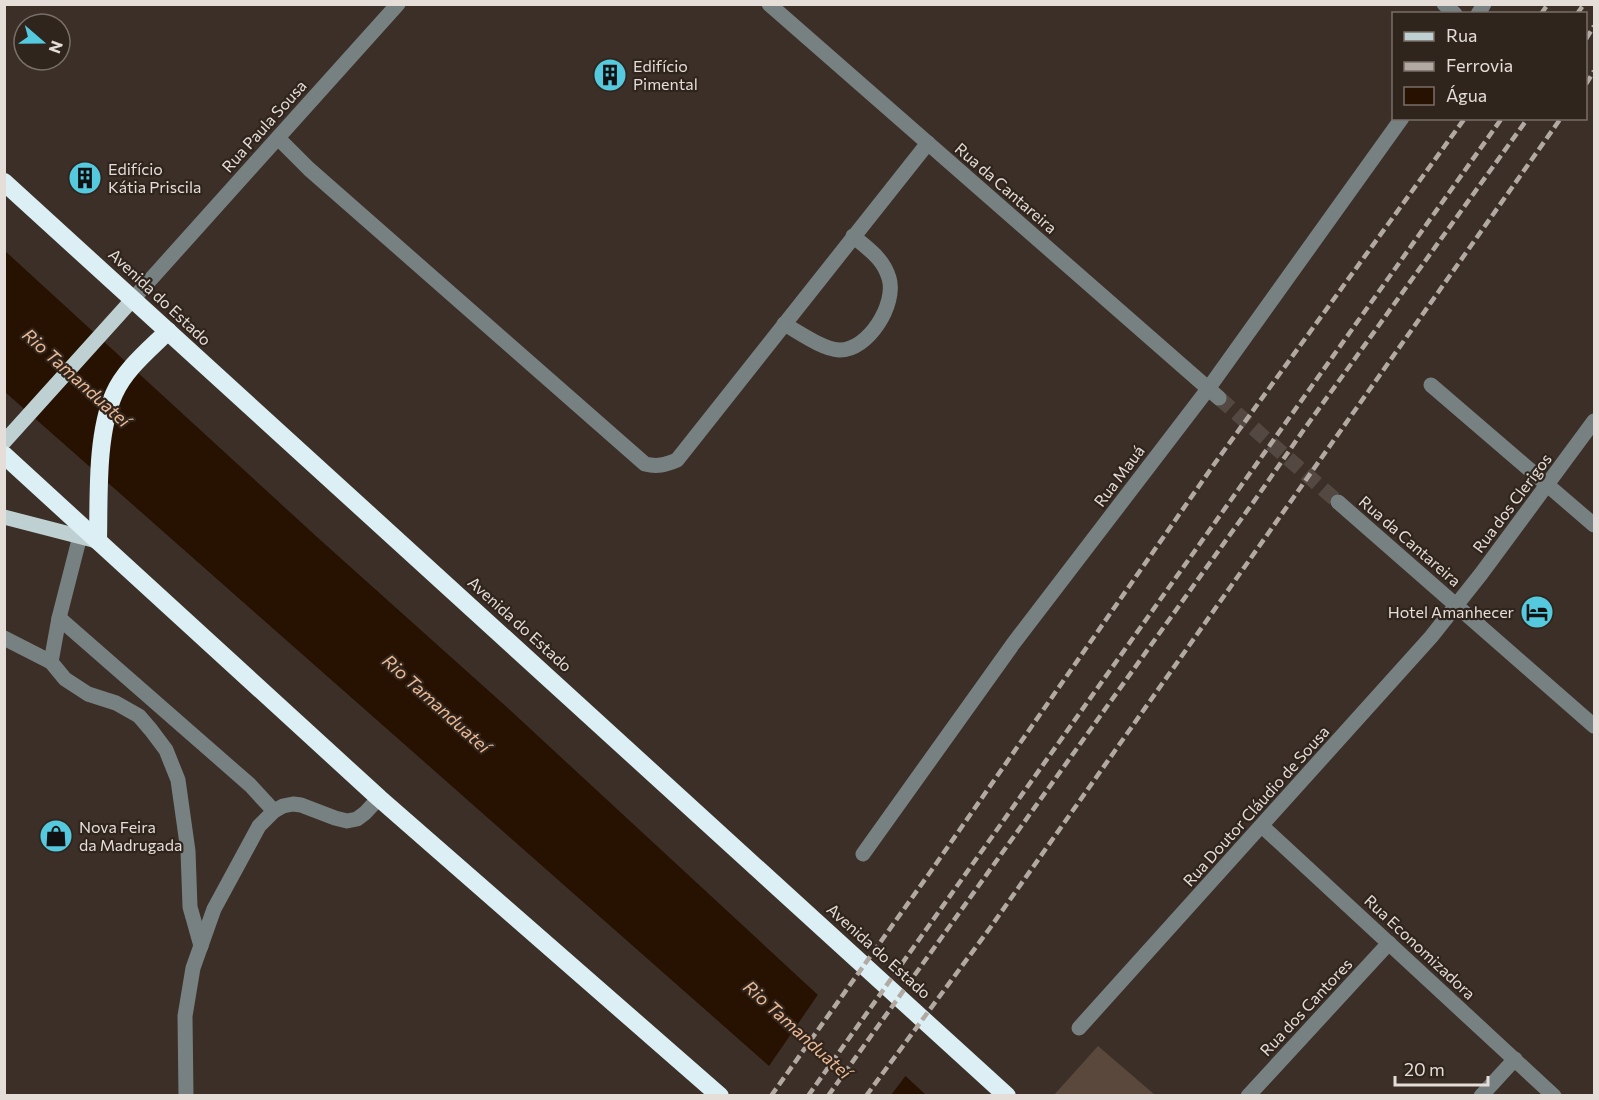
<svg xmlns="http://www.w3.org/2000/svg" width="1599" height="1100" viewBox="0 0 1599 1100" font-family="Commissioner,sans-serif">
	<rect width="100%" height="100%" fill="#3b2f27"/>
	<path fill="#5b483c" d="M1098,1046L1155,1095H1054Z"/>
	<path fill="#271101" d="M4,250L317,537L511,711L926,1095H802L5,392Z"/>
	<path fill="#3b2f27" d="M819,993L907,1074L891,1095L797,1096L767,1069Z"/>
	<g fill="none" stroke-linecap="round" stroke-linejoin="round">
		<path stroke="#544942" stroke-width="15" stroke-dasharray="15 8" stroke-linecap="butt" d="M1219,398L1338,502"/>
		<g stroke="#788182" stroke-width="15">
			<path d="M769,4L1219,398"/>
			<path d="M1444,4L1455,14"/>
			<path d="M1478,14L1484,4"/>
			<path d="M278,138L309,169L645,464C657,467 665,465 677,460L928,143"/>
			<path d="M133,299L398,4"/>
			<path d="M784,324C799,332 822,349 839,350C868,351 897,304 889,278C883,258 868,249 853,236"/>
			<path d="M1431,385L1594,525"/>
			<path d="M1338,502L1594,726"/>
			<path d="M80,536L59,618L51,662L65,679L88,694L116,703L139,716L151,730L166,750L178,780L188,851L190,907L201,946"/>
			<path d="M59,618L250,785L274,811"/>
			<path d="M4,638L51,662"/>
			<path d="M1262,826L1554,1096"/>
			<path d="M863,854L1013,644L1208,389L1402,118"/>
			<path d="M1079,1028L1431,637L1481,574L1594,421"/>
			<path d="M186,1096L185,1016L193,968L214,909L259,826L274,811L283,806L293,804L301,805L335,818L347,821L357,819L365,813L379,798"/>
			<path d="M1248,1096L1389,943"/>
			<path d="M1481,1096L1515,1059"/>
		</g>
		<g stroke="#bfd0d3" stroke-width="15">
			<path d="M4,442L133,299"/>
			<path d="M4,517L97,541"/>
		</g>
		<g stroke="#dbeff4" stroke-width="18">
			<path d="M4,182L1007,1096"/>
			<path d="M4,455L379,798L720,1096"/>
			<path d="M98,541C99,497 96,435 114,394C125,369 149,350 168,331"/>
		</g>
		<g stroke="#b2a9a3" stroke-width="4.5" stroke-dasharray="9 4.5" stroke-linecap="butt">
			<path d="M1541,14L1548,4"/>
			<path d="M1577,14L1584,4"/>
			<path d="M1586,39L1594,26"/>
			<path d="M1586,84L1594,71"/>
			<path d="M771,1096L931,871L1215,463L1465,118"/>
			<path d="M808,1096L1502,118"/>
			<path d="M828,1096L1257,497L1305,428L1528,118"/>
			<path d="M866,1096L990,928L1561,118"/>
		</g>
	</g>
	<defs>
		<g id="building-disc" transform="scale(1.725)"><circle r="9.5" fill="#55cadf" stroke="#30251d"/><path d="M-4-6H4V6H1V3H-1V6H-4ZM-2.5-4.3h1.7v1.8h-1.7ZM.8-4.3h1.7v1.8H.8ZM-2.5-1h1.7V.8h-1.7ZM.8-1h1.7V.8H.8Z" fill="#111"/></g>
		<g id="hotel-disc" transform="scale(1.725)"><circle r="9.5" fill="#55cadf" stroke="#30251d"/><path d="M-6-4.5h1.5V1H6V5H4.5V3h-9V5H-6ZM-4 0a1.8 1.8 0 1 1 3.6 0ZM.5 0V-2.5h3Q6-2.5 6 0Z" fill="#111"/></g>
		<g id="shop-disc" transform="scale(1.725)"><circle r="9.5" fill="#55cadf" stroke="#30251d"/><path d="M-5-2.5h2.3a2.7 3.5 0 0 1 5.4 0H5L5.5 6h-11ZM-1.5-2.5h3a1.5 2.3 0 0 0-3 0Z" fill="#111"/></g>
	</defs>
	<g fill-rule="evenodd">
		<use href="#building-disc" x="610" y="75"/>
		<use href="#building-disc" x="85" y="178"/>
		<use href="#hotel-disc" x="1537" y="612"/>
		<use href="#shop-disc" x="56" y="836"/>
	</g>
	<g text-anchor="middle" stroke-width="4.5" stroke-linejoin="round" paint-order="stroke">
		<g font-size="16" fill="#e5ddd8" stroke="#30251d" text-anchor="start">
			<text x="633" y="72">Edifício<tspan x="633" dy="18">Pimental</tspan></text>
			<text x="108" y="175">Edifício<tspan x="108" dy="18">Kátia Priscila</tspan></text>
			<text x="1514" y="618" text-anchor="end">Hotel Amanhecer</text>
			<text x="79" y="833">Nova Feira<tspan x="79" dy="18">da Madrugada</tspan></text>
		</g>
		<g font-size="16" fill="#e5ddd8" stroke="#30251d">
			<text transform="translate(264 126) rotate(-48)" y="6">Rua Paula Sousa</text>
			<text transform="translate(1006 188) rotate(41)" y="6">Rua da Cantareira</text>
			<text transform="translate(160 297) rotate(43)" y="6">Avenida do Estado</text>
			<text transform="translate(1119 476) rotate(-53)" y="6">Rua Mauá</text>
			<text transform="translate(1512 503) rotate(-53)" y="6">Rua dos Clerigos</text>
			<text transform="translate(1410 541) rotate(41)" y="6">Rua da Cantareira</text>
			<text transform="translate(520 624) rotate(42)" y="6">Avenida do Estado</text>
			<text transform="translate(1256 806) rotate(-48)" y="6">Rua Doutor Cláudio de Sousa</text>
			<text transform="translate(1420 947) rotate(43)" y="6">Rua Economizadora</text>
			<text transform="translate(879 951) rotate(42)" y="6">Avenida do Estado</text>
			<text transform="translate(1306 1007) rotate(-47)" y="6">Rua dos Cantores</text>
		</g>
		<g font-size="18" font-style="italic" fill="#ecb994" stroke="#30251d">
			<text transform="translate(76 378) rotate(42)" y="6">Rio Tamanduateí</text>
			<text transform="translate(436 704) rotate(42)" y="6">Rio Tamanduateí</text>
			<text transform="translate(797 1030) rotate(42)" y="6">Rio Tamanduateí</text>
		</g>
	</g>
	<rect width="1599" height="1100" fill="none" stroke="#e5ddd8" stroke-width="12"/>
	<rect x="1392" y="12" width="195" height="108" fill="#30251d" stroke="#786f68" stroke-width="1.5"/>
	<rect x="1404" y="32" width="30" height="9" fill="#bfd0d3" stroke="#786f68" stroke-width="1.5"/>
	<text x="1446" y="42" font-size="18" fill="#e5ddd8">Rua</text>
	<rect x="1404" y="62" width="30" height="9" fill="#b2a9a3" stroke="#786f68" stroke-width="1.5"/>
	<text x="1446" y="72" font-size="18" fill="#e5ddd8">Ferrovia</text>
	<rect x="1404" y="87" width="30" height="18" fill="#271101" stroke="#786f68" stroke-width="1.5"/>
	<text x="1446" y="102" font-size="18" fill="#e5ddd8">Água</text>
	<g transform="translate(42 42) rotate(110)"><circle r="28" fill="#30251d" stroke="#786f68" stroke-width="1.5"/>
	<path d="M0-4.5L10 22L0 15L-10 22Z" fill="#55cadf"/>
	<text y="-9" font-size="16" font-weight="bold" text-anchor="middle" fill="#e5ddd8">N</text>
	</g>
	<path d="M1395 1076v9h93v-9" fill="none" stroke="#e5ddd8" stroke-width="3"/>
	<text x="1404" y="1076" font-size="18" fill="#e5ddd8" stroke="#30251d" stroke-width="4.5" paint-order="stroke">20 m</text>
</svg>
